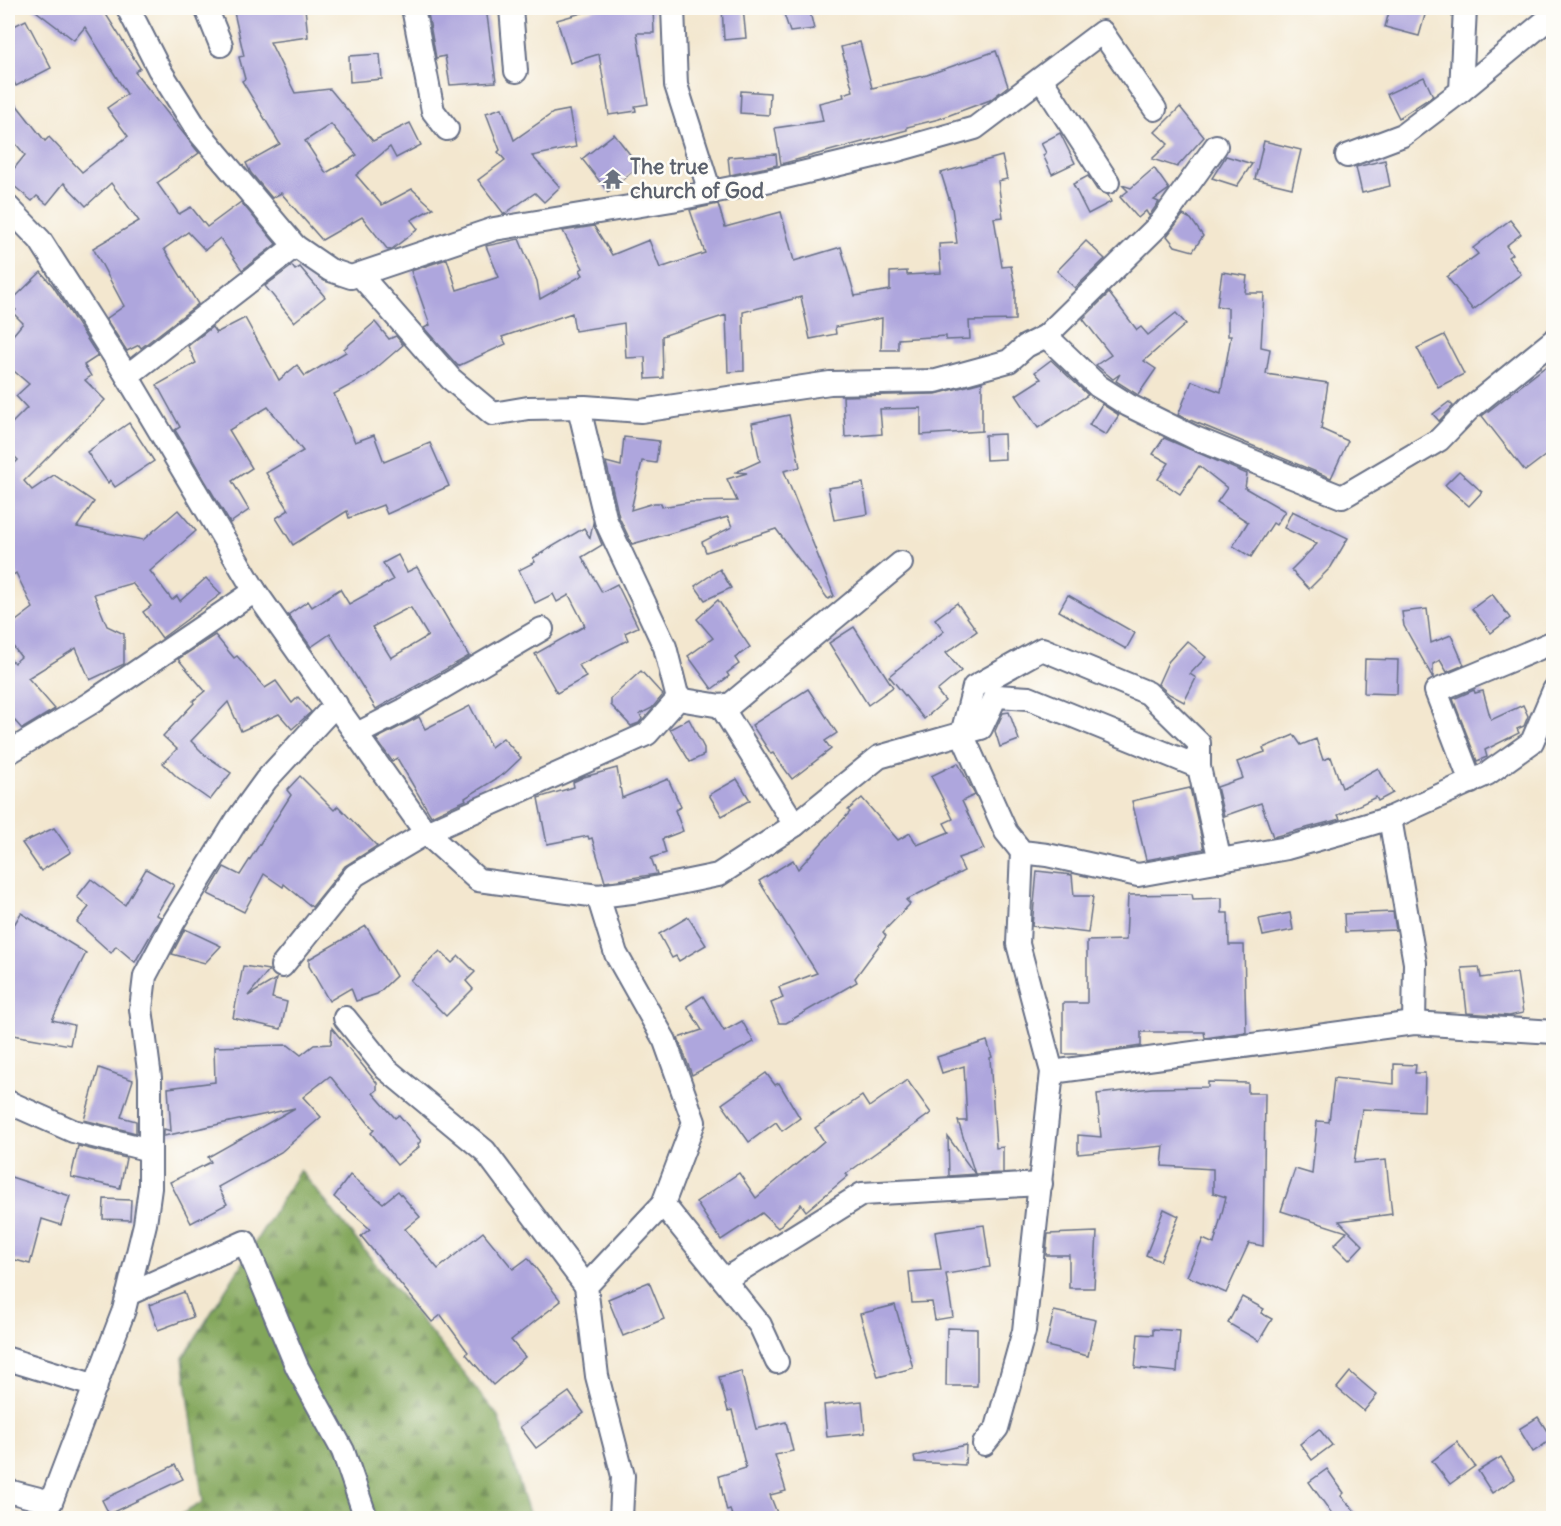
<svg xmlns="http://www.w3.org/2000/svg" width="1561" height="1526" viewBox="0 0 1561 1526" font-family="Delius,sans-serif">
	<defs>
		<pattern id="forest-firs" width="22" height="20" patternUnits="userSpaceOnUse" patternTransform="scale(1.5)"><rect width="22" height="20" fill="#82a65a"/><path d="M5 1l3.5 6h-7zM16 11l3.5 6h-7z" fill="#6a884e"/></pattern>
	</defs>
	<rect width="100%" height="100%" fill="#fdfcf7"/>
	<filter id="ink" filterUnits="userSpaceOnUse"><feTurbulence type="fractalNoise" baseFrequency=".0167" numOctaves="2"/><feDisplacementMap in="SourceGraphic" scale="12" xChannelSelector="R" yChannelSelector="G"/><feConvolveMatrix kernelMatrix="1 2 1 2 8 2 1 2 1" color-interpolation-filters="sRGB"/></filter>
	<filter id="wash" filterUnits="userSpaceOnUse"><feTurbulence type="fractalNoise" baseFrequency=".008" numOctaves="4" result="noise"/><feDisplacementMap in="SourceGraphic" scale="24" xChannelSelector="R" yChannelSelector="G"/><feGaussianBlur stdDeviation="1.35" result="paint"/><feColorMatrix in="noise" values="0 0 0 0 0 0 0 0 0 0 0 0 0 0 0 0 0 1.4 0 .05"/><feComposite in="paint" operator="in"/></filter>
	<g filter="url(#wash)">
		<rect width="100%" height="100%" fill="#f3e7cf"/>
		<path fill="url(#forest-firs)" stroke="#4e6a5c" stroke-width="1.5" d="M300,1170L498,1416L530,1516L527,1518H175L203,1502L183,1358Z"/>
		<g id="blocks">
			<g fill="#aea6dd" fill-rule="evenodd">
				<path d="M32,8H102L140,68L135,72L199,153L157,183L179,214L191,207L207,227L241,202L276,244L242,270L220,238L205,250L188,232L164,249L198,304L141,348L139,345L127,351L106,319L124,306L93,248L139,221L111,183L86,206L64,183L47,204L37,196L32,201L8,181V176L25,155L8,134V94L45,141L49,137L82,172L128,136L107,108L127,94L85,27L74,40Z"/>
				<path d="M233,8H305L308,37L270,42L295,93L330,89L373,141L410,123L421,145L396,158L390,147L356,175L382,205L412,189L433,208L411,220L418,229L392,249L388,250L362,217L322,240L281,193L272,198L251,173L246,163L280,144L242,81L245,79L239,57L244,56ZM331,124L357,155L326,173L305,141Z"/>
				<path d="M427,8H486L496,82L450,85L445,56L436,58Z"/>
				<path d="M599,8H653L654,33H637L648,104L635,106L636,111L609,115L599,54L570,63L557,20Z"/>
				<path d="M722,8H743L746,38L724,40Z"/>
				<path d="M782,8H809L814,29L790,32Z"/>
				<path d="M1390,8H1427L1419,36L1385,27Z"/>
				<path d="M26,20L51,68L16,86L8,69V29Z"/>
				<path d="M860,42L872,88L927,75L996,51L1008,86L990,100L939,119L907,127V130L781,164L775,128L823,121L819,103L844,97L843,94L853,91L841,47Z"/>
				<path d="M380,54L382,79L350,82L349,56Z"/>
				<path d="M1424,77L1433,96L1399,118L1387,94Z"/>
				<path d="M741,91L770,93L769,115L740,113Z"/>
				<path d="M1180,107L1204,137L1177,167L1152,159L1168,144L1155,132Z"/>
				<path d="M502,108L514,140L553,113L569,110L576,147L532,156L560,187L544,202L535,193L504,214L478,180L505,160L498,152L500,150L486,113Z"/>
				<path d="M1060,133L1075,163L1052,174L1043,155L1046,153L1041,143Z"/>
				<path d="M614,134L639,166L608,192L582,159Z"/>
				<path d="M1264,141L1301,150L1292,188L1255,179Z"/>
				<path d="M776,154L777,165L730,175L728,157Z"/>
				<path d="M1002,156L1007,179L998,181L1003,217L994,218L1002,267L1011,266L1015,286V320L969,321L970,339L946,340V336L898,339V350H881L882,318L835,327L836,334L810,339L801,297L743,312L744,371L728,372L726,315L662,336L663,378L646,379L645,357L626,358L624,323L575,331L572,313L502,337L506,344L458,366L424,328L430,325L411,271L447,259L457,290L499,277L486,246L519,239L537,281L540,299L583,275L580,270L583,268L563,231L594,226L612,255L649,240L660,268L705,253L690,210L718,204L725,227L781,212L794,261L841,247L855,296L890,290V272L907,271V275L941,273L939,244L957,243L952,208L941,173Z"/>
				<path d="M1226,156L1252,164L1237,186L1212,178Z"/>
				<path d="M1385,160L1390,186L1362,193L1356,167Z"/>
				<path d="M1154,168L1169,189L1154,200L1159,202L1149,216L1146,211L1138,218L1120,197L1128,191L1122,185L1131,188Z"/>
				<path d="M1088,176L1097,190L1108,195L1111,202L1088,214L1073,184Z"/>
				<path d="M1183,215L1191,219L1203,236L1193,251L1175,246L1167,236Z"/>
				<path d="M1510,220L1521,234L1506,246L1512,254L1508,257L1521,274L1473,310L1447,277L1478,254L1473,248Z"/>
				<path d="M1086,241L1105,259L1075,288L1057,271Z"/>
				<path d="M292,266L295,270L300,267L325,297L294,322L265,286Z"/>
				<path d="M41,272L53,286L98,356L84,365L91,376L85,380L105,400L24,481L32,490L54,475L94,502L77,527L143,540L178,510L196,531L150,571L172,600L177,596L180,601L206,578L221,594L162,638L143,612L151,606L132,583L94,594L107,626L124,634V664L90,680L76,648L28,678L55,709L22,729L8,713V656L14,663L21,657L8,640V627L33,608L16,573L8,578V460L12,466L18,460L8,450V427L27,408L16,396L29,384L8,366V341L23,323L13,313L16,310L9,303Z"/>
				<path d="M1222,272L1247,276L1245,293H1264L1261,347L1270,349L1266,374L1328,383L1321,429L1348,441L1331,478L1178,415L1192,381L1221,392L1231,336H1228V308L1217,306Z"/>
				<path d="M1109,293L1137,330L1141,327L1148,335L1176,313L1186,324L1144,361L1156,369L1138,395L1116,381L1120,374L1113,379L1096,365L1111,355L1083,319Z"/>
				<path d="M245,318L279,380L297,365L305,376L346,352L344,349L375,322L389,339L396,336L403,345L367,376L334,394L355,442L374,435L384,462L430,443L449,486L387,514L383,505L349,518L347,511L293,545L276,518L289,510L266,473L303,451L268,407L229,430L252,468L232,481L249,510L230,523L175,430L180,427L157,385L196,363L188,346L212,327L216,333Z"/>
				<path d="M1444,335L1464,374L1438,387L1417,348Z"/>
				<path d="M1051,360L1088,395L1038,428L1016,395L1041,379L1035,372Z"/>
				<path d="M1554,360V449L1525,471L1482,416Z"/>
				<path d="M982,382V431L921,435V408L880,409L882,434L845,437L843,396L936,394Z"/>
				<path d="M1449,402L1453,406L1439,421L1433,414Z"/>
				<path d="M1102,404L1119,415L1106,435L1089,425Z"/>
				<path d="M789,415L800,467L784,471L834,596L828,599L776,529L706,552L702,542L732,527L728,517L632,544L619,517L606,462L621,466L624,437L659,441L656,463L642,461L631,510L654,503H661L662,507L691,502L737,501L727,479L747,473L736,472L760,461L752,423Z"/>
				<path d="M129,423L154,461L115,487L110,480L108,483L87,452Z"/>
				<path d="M1004,434L1005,459L986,460L985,435Z"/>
				<path d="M1164,438L1247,474L1245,488L1285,511L1276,525L1273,523L1251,557L1233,546L1248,522L1217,502L1227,488L1199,466L1180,494L1158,479L1169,463L1153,454Z"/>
				<path d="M1459,471L1482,492L1469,506L1445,485Z"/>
				<path d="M863,483L868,514L834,520L828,488Z"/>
				<path d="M1292,511L1348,538L1331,567L1309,589L1291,570L1317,544L1284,528Z"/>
				<path d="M593,523L602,545L582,557L602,592L617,584L638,627L625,633L628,640L579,665L586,677L557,693L535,654L585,626L569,595L557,602L553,594L535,603L519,570L535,562L533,558L584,528L590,538Z"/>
				<path d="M398,555L407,572L417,567L469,656L376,709L330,634L311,647L288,615L308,601L312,607L340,589L349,604L393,580L383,563ZM408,608H411L428,636L391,658L372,627Z"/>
				<path d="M720,569L731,588L705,600L695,586Z"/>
				<path d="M1492,594L1510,618L1491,633L1472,609Z"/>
				<path d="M1068,595L1135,633L1126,649L1059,611Z"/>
				<path d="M718,600L750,647L735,658L739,664L727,673L729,676L712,689L688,656L713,638L697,619Z"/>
				<path d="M957,603L977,631L946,653L961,671L937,691L945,701L924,719L889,676L944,631L935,619Z"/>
				<path d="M1427,609L1431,643L1451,635L1464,665L1447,672L1440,660L1433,664V678L1404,626L1402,612Z"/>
				<path d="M854,627L893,687L868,705L829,643Z"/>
				<path d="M215,635L234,658L237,656L265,688L276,681L292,703L298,697L311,712L292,729L279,714L241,731L228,702L191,741L205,755L231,773L210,800L177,777L163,763L177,749L163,736L194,703L193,701L205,691L178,659Z"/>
				<path d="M1187,641L1206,657L1190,674L1196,678L1184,702L1169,694L1158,684L1168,662Z"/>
				<path d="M1365,659L1398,660L1397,694L1364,693Z"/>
				<path d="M641,671L663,695L652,708L640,714L642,719L639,723L631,726L611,705V698Z"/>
				<path d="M808,689L837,733L825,741L831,749L792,779L773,753L771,754L752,725Z"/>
				<path d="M1474,690L1475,693L1483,691L1491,720L1523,705L1528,716L1524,726L1517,729L1519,733L1485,750L1487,757L1477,761L1453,699Z"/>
				<path d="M470,706L491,747L503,738L521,758L504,774L465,798L466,800L431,816L397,758L392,761L376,739L419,717L425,729Z"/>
				<path d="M1009,712L1019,740L1000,747L995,731L1003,713Z"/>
				<path d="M689,719L704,748V755L690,762L670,729Z"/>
				<path d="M1294,735L1301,745L1316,739L1323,760L1331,757L1342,788L1378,768L1393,793L1378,801L1376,797L1338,815L1340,819L1273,837L1261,803L1224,816L1217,787L1243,778L1237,762L1265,752L1263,748Z"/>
				<path d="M958,763L975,795L962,801L984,849L958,858L964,871L906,900L910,904L883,932L886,936L855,978L857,982L786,1023H779L771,1003L783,998L779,987L817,973L759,881L793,860L798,869L850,812L848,810L862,798L898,840L910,833L917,845L949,832L944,823L953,819L931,776Z"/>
				<path d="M617,768L622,798L668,779L681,807L675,810L683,831L662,839L666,853L651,858L657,874L605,882L592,838L589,839L588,836L547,844L538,798L574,787L573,782L584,777Z"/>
				<path d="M300,776L334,810L338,806L377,846L345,866L312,907L284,884L283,887L264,874L244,912L208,894L224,867L240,875L291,795L287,790Z"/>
				<path d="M737,779L750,800L722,816L709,795Z"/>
				<path d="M1190,788L1204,849L1146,860L1132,801Z"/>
				<path d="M54,828L71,852L41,871L22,843Z"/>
				<path d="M146,869L174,885L156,915L161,917L135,962L116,946L111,953L77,922L89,907L77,897L91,879L125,905Z"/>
				<path d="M1037,871L1072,875L1074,896H1093L1088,933L1032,926Z"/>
				<path d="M1192,894L1193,899L1222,898V913H1228L1229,945H1244L1246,1032L1205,1038L1204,1032H1141V1046L1086,1054H1063V1003H1087V941L1126,940L1128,895Z"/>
				<path d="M1393,912L1396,930L1345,932L1344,914Z"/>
				<path d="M21,913L86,953L52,1020L74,1025L70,1045L8,1034V959L13,947L8,943V935Z"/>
				<path d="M1290,913L1293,930L1263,936L1259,919Z"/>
				<path d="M688,917L706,945L679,961L676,956L672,958L659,934Z"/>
				<path d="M366,926L396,976L377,994L356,1001L351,988L329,1001L309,966V959Z"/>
				<path d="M185,929L221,946L205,963L172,954Z"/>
				<path d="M440,951L452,963L459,956L475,972L466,981L473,989L446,1016L410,980Z"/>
				<path d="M243,966L269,970L248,996L276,979L272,998L287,1002L281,1029L233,1018Z"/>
				<path d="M1479,967L1481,978L1517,973L1523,1013L1509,1016L1467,1013L1462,968Z"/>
				<path d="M703,996L724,1031L742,1021L754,1042L692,1075L678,1038L702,1030L687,1006Z"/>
				<path d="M332,1028L377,1083V1090L373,1093L395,1118L399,1115L421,1141L418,1144L419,1147L397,1165L371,1133L374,1130L330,1076L303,1097L321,1117L281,1152L218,1187L227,1204L191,1223L170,1182L211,1162L208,1157L295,1108L164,1136V1129L171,1131L168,1088L215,1082L214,1047L288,1045L301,1055L314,1045L331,1044Z"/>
				<path d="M987,1041L992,1057L990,1058L996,1148L1003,1147V1173L975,1174L958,1121H967L964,1066L942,1073L937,1057Z"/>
				<path d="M1394,1064L1416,1065L1415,1073H1425L1424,1112L1362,1109L1354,1163L1386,1160L1392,1214L1339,1221L1363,1245L1349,1260L1334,1245L1347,1232L1281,1211L1295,1169L1312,1174L1317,1121L1329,1122L1334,1078L1394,1084Z"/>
				<path d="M99,1068L133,1080L121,1117L136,1121V1133L84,1120Z"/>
				<path d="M766,1073L775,1085L779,1083L800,1118L782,1131L776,1122L749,1142L722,1104Z"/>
				<path d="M907,1080L931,1113L846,1174L848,1176L806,1211L801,1204L778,1228L762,1213L721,1240L696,1202L739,1173L756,1198L824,1141L815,1128L862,1096L869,1107Z"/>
				<path d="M1208,1082L1248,1083V1093H1265L1263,1246L1249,1243L1226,1293L1187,1276L1203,1239L1214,1244L1226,1197L1213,1193V1169L1162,1166L1164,1146L1078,1154V1135L1101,1137L1097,1094L1152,1088L1208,1087Z"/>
				<path d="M948,1137L975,1174L949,1176Z"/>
				<path d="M78,1146L126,1158L120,1188L71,1177Z"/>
				<path d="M350,1175L383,1203L398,1191L420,1217L405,1229L438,1269L483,1232L513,1269L528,1258L561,1301L511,1340L525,1357L493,1385L466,1354L468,1352L441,1315L432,1322L361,1236L370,1229L334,1197Z"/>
				<path d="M8,1176L70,1196L61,1225L42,1219L30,1264L8,1258Z"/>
				<path d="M104,1199L131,1200L130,1220L103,1219Z"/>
				<path d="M1164,1209L1179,1216L1160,1261L1146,1255Z"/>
				<path d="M984,1225L990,1267L946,1274L953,1317L935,1320L932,1302L912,1303L909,1272L941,1270L935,1232Z"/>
				<path d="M1097,1232L1094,1288H1069V1255H1046L1048,1234Z"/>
				<path d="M649,1282L664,1319L623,1336L608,1299Z"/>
				<path d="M184,1292L193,1317L158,1330L149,1305Z"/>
				<path d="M1242,1297L1264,1309L1261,1313L1272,1319L1259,1341L1228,1323Z"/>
				<path d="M895,1305L913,1368L878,1377L860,1314Z"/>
				<path d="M1054,1311L1096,1320L1088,1356L1046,1346Z"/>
				<path d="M947,1328L977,1329V1386H946Z"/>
				<path d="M1153,1329L1180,1331L1177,1372L1135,1368L1138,1334L1153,1335Z"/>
				<path d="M741,1371L756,1429L786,1422L793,1451L775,1455L786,1491L770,1495L779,1518H733L730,1510L727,1511L723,1495L719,1476L746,1468L732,1410L728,1411L719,1377Z"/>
				<path d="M1350,1372L1377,1395L1364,1411L1337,1388Z"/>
				<path d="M569,1392L584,1413L536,1448L520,1427Z"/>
				<path d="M862,1401L865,1433L827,1437L824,1405Z"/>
				<path d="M1538,1417L1552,1439L1533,1452L1519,1429Z"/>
				<path d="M1319,1429L1332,1445L1312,1460L1300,1444Z"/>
				<path d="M1457,1442L1475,1466L1450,1484L1432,1461Z"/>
				<path d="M966,1445L965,1465L915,1462L914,1456Z"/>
				<path d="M1501,1457L1515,1479L1492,1493L1478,1471Z"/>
				<path d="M175,1465L183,1479L109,1514L102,1500Z"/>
				<path d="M1327,1469L1344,1493L1341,1496L1361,1518H1335L1309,1482Z"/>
			</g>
		</g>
	</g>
	<g filter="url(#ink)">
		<use href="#blocks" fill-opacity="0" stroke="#676f86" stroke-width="1.5"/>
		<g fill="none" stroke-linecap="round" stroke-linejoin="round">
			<g stroke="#676f86" stroke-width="26">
				<g id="street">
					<path d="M128,8L159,69L198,131L295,246L330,270L351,277L494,229L672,200L781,178L894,151L975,128L1102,32L1155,109"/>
					<path d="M206,8L221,45"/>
					<path d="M413,8L433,111L447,129"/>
					<path d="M511,8L516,71"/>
					<path d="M673,8L676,85L710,192"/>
					<path d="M1041,79L1108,182"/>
					<path d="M1461,91L1554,14"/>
					<path d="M1347,156L1403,135L1461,91L1465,8"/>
					<path d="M8,207L40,240L127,376L255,591L426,833L478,880L598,896L640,891L718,875L795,825L879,757L981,728L996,696L1029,698L1199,767L1220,861"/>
					<path d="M361,276L451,379L493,414L528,408L585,407L641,411L830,383L936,381L1009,361L1026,346L1046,336L1160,224L1216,146"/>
					<path d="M1046,336L1098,386L1128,405L1195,438L1342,497L1439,440L1468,410L1554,340"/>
					<path d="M127,376L295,246"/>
					<path d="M579,408L606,521L665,647L678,699"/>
					<path d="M721,706L795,825"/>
					<path d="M357,734L404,710L542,629"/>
					<path d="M8,753L89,704L255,591"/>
					<path d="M1199,767V743L1148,693L1042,649L974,687L962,734L1006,832L1022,852L1047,855L1138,875L1287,848L1344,832L1390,818L1487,774L1532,742L1554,690"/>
					<path d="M1471,782L1436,691L1554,642"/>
					<path d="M1390,818L1415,963L1414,1023"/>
					<path d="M598,896L616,954L665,1041L694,1122L663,1204L586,1286L597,1376L623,1476L621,1518"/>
					<path d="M282,966L355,875L426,833L647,734L678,699L721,706L731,704L901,563"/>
					<path d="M345,1018L386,1069L485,1151L586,1286"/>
					<path d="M1052,1072L1414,1023L1554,1032"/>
					<path d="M8,1102L73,1131L150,1150"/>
					<path d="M663,1204L760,1325L777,1362"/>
					<path d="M724,1280L862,1194L1041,1184"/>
					<path d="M128,1294L245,1242L297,1367L343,1451L366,1518"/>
					<path d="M8,1359L96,1386"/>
					<path d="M984,1444L997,1428L1024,1331L1052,1072L1018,944L1022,852"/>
					<path d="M8,1491L51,1502L124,1310L145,1224L150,1188V1078L141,1009L145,976L173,923L237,820L266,780L336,704"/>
				</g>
			</g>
			<use href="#street" stroke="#fff" stroke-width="22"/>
		</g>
	</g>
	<defs>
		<g id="temple-bare" transform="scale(1.62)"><path d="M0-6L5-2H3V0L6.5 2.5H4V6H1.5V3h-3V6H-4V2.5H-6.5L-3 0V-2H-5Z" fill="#6b7280" stroke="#fdfcf7" stroke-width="2.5" paint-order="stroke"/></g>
	</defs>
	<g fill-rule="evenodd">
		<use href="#temple-bare" x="613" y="179"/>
	</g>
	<g text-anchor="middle" stroke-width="5" stroke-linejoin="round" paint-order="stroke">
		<g font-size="21" font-weight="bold" fill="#5b616d" stroke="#fdfcf7" text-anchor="start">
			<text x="630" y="174">The true<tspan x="630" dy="24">church of God</tspan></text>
		</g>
	</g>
	<rect width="1561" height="1526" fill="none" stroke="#fdfcf7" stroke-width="30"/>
</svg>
